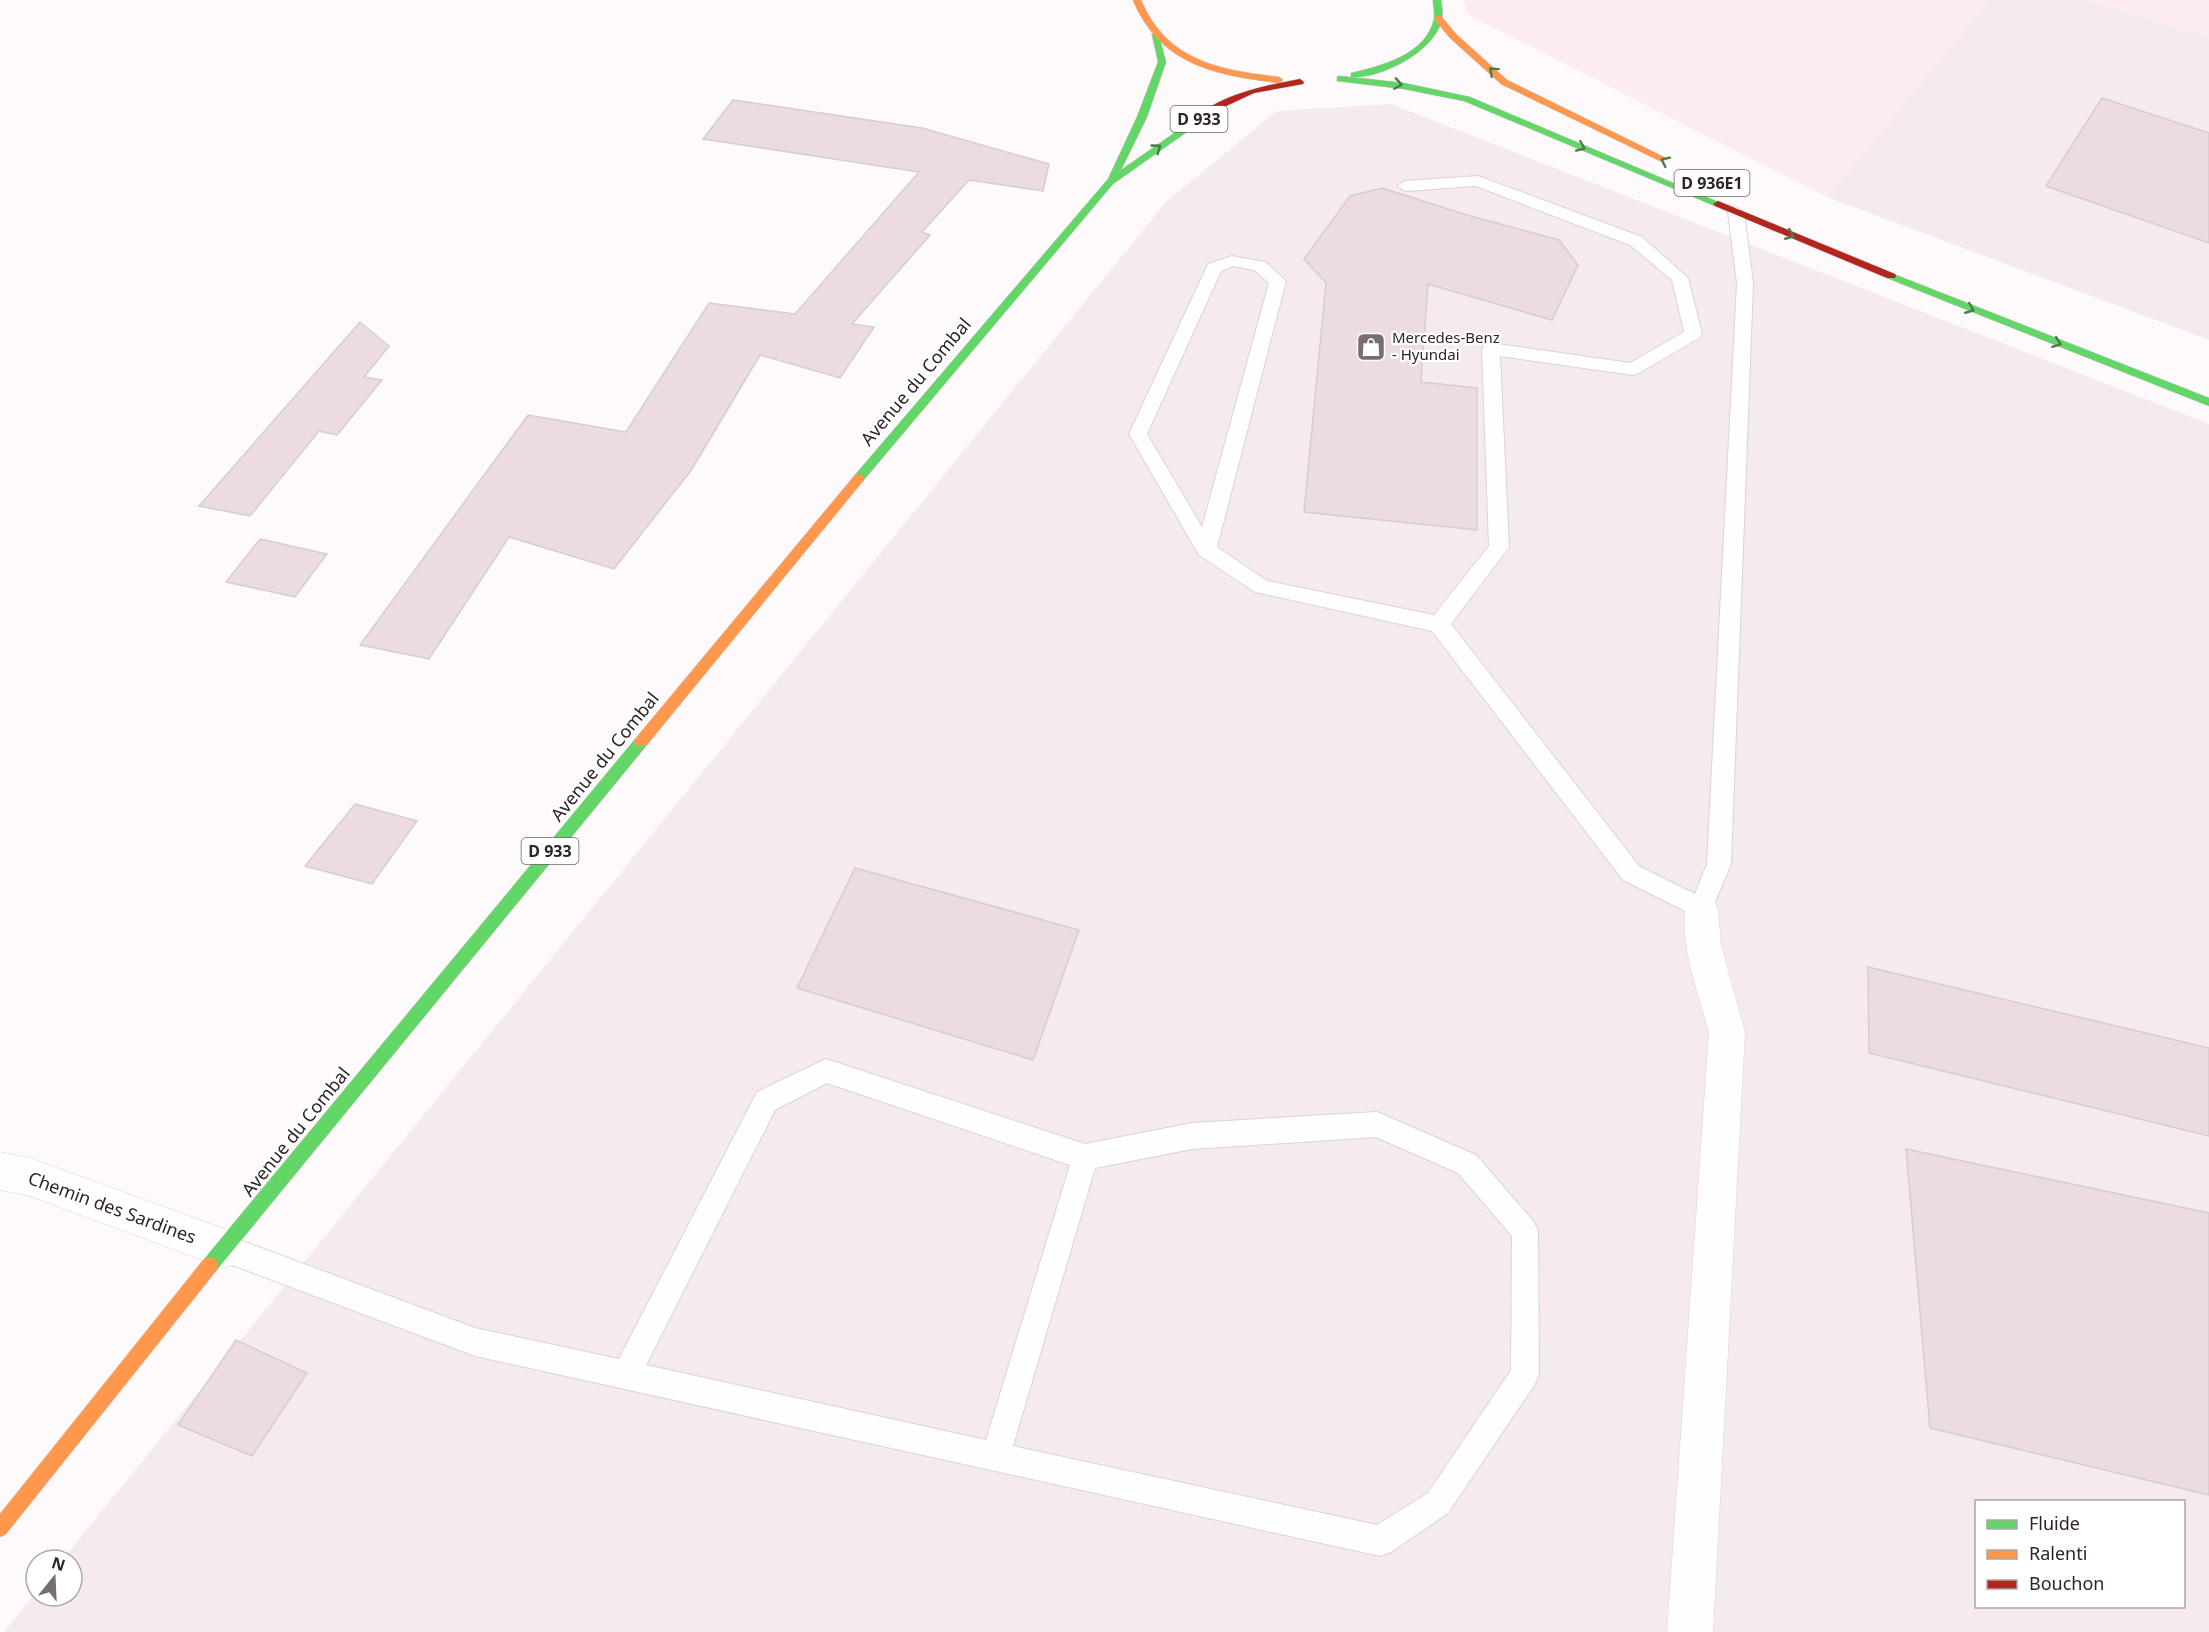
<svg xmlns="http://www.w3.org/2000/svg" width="2209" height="1632" viewBox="0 0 2209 1632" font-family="'Noto Sans',sans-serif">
	<rect width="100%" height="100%" fill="#fef9fb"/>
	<g fill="#f5eaee" fill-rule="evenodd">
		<path d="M1990,0H2085L2209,38V340L1827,197Z"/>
		<path d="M1391,104L2209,424V1632H4L36,1592V1596H72V1560H62L1166,202L1277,111ZM1976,1502H2184V1606H1976Z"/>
	</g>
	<g fill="#fcebf1">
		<path d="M1463,0H1990L1827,197L1469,15Z"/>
		<path d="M2085,0H2209V38Z"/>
	</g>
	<g fill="#ecdbe1" stroke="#d5ced0" stroke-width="1.5">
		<path d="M2102,98L2209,133V243L2046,186Z"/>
		<path d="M733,100L922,128L1049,164L1043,191L969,180L922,232L930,235L852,324L874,327L840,378L760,355L692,469L614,569L509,537L429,659L360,645L528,415L626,432L709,303L795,314L919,172L703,139Z"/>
		<path d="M1382,188L1467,215L1559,240L1578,265L1552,320L1428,284L1421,382L1477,388V530L1304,512L1326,283L1304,259L1350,196Z"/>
		<path d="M360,322L389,346L364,377L382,380L337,435L319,431L250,516L199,506Z"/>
		<path d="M260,539L327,554L295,597L226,582Z"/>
		<path d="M355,804L417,821L372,884L305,866Z"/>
		<path d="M855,868L1079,930L1033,1060L797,988Z"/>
		<path d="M1868,967L2209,1048V1136L1869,1053Z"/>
		<path d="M1906,1149L2209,1213V1495L1930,1428Z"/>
		<path d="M236,1340L307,1373L252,1456L178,1425Z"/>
	</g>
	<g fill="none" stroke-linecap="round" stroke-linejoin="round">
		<g stroke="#dcd3d7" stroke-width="2">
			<g id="lane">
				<path d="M1478,176L1642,237L1688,278L1702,334L1699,338L1639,373L1633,375L1500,356L1509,547L1451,624L1639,866L1695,894L1707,864L1737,283L1728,212L1736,207L1744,212L1753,283L1731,864L1709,916L1701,919L1623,880L1432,631L1255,592L1199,555L1129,434L1208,264L1232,256L1259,261L1265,262L1286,281L1217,547L1267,581L1434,615L1489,546L1482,349L1485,345L1491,343L1630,363L1684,332L1672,280L1630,245L1476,186L1405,191L1397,186L1405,181ZM1233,266L1254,270L1269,283L1202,527L1147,434L1221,271Z"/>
				<path d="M826,1059L1085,1144L1192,1123L1377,1112L1476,1155L1534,1222L1538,1231L1539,1374L1535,1384L1448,1513L1391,1552L1380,1556L475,1356L224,1262L214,1258L210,1248L214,1238L224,1234L475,1328L619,1359L757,1092ZM827,1083L1070,1165L986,1440L646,1365L775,1110ZM1376,1137L1458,1173L1512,1236L1511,1370L1428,1493L1377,1525L1013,1446L1095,1168L1192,1149Z"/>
			</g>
		</g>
		<g stroke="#dcd3d7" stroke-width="1">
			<g id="street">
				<path d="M1701,894L1713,898L1718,909L1721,945L1745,1032L1713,1632H1667L1709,1032C1700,998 1674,930 1689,898Z"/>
				<path d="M0,1152L30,1158L238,1234L244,1248L238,1262L224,1268L30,1196L0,1190Z"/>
			</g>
		</g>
		<g stroke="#ccc0c5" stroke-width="1">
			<g id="fast">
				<path d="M1433,0H1441C1442,6 1443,13 1442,19C1436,51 1381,79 1351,77V73C1381,66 1426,55 1434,19C1435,13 1433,6 1433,0Z"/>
				<path d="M1152,34L1159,36L1166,62L1147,117L1121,170L1183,127L1191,129L1113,184L863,481H855V475L1108,179L1137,117L1158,62Z"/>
				<path d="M1340,76L1404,83L1470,97L1723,204L1715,206L1464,101L1404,89L1337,81V77Z"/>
				<path d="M1891,273L2209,398V406L1887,278V274Z"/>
				<path d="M641,737L646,738L648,742L646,746L216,1271L210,1273L204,1271L202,1265L204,1259L636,738Z"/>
			</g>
		</g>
		<g stroke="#ccc0c5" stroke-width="1">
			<g id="slow">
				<path d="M1133,0H1141C1167,61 1219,70 1279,77L1283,80L1279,83C1215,75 1160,65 1133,0Z"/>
				<path d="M1435,16H1441L1456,34L1507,80L1668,159L1660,161L1501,84L1450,38L1435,20Z"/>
				<path d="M859,474L863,475V481L646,746H636L634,742L636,738L855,475Z"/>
				<path d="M210,1257L216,1259L218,1265L216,1271L6,1534L0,1537V1514L204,1259Z"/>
			</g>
		</g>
		<g stroke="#ccc0c5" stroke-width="1">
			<g id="jam">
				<path d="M1300,79L1304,82L1303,84L1254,93L1222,108L1189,131L1181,129C1214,96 1257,87 1300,79Z"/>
				<path d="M1718,201L1895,274L1896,276L1895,278H1887L1715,206L1713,204Z"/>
			</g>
		</g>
		<use href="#lane" fill="#fffefe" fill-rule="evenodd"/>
		<use href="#street" fill="#fffefe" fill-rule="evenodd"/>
		<use href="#fast" fill="#63d668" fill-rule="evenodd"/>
		<use href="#slow" fill="#ff974d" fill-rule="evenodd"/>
		<use href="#jam" fill="#b3261e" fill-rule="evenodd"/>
	</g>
	<defs><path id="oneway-chevron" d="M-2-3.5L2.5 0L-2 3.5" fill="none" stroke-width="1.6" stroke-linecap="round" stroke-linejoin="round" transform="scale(1.5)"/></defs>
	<g stroke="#497c48">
		<use href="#oneway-chevron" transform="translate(1493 71) rotate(-138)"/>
		<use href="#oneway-chevron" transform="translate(1398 84) rotate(9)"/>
		<use href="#oneway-chevron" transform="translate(1581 147) rotate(23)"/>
		<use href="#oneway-chevron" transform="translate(1157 148) rotate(-36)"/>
		<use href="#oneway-chevron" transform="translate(1665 161) rotate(-154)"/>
		<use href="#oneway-chevron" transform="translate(1790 235) rotate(22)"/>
		<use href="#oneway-chevron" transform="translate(1970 309) rotate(22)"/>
		<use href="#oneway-chevron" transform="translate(2057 343) rotate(21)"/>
	</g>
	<defs>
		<g id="shop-square" transform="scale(1.5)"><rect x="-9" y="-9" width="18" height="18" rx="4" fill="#776e71" stroke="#fff"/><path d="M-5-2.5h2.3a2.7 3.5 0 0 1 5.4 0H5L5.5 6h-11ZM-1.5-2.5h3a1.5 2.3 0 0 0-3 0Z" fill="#fff"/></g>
	</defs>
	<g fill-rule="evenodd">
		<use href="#shop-square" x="1371" y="347"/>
	</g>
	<g text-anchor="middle" stroke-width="4.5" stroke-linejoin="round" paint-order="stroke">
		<g font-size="15" fill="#2f2327" stroke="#fff" text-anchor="start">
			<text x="1392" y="343">Mercedes-Benz<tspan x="1392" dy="17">- Hyundai</tspan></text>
		</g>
		<g fill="#fff" stroke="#6d6568" stroke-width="1.5">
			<rect x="1170.5" y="106" width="57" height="26" rx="4.5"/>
			<rect x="1674.5" y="170" width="75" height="26" rx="4.5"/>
			<rect x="521.5" y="838" width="57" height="26" rx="4.5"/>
		</g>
		<g font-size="16" font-weight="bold" fill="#2f2327">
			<text x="1199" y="125">D 933</text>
			<text x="1712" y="189">D 936E1</text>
			<text x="550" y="857">D 933</text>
		</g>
		<g font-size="18" fill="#2f2327" stroke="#fff">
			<text transform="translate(916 382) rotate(-50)" y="6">Avenue du Combal</text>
			<text transform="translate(605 757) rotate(-51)" y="6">Avenue du Combal</text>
			<text transform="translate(296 1132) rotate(-51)" y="6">Avenue du Combal</text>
			<text transform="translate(112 1208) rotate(20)" y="6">Chemin des Sardines</text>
		</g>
	</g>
	<rect x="1975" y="1500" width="210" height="108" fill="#ffffff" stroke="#aca7a9" stroke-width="1.5"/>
	<rect x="1987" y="1520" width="30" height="9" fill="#63d668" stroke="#aca7a9" stroke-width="1.5"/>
	<text x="2029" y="1530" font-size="18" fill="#2f2327">Fluide</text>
	<rect x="1987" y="1550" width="30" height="9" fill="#ff974d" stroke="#aca7a9" stroke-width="1.5"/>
	<text x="2029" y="1560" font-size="18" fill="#2f2327">Ralenti</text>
	<rect x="1987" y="1580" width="30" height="9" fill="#b3261e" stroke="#aca7a9" stroke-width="1.5"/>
	<text x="2029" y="1590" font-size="18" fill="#2f2327">Bouchon</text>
	<g transform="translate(54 1578) rotate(18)"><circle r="28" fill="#ffffff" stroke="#aca7a9" stroke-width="1.5"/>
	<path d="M0-4.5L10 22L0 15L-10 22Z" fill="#776e71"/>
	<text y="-9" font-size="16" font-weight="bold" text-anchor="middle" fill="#2f2327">N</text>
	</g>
</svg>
